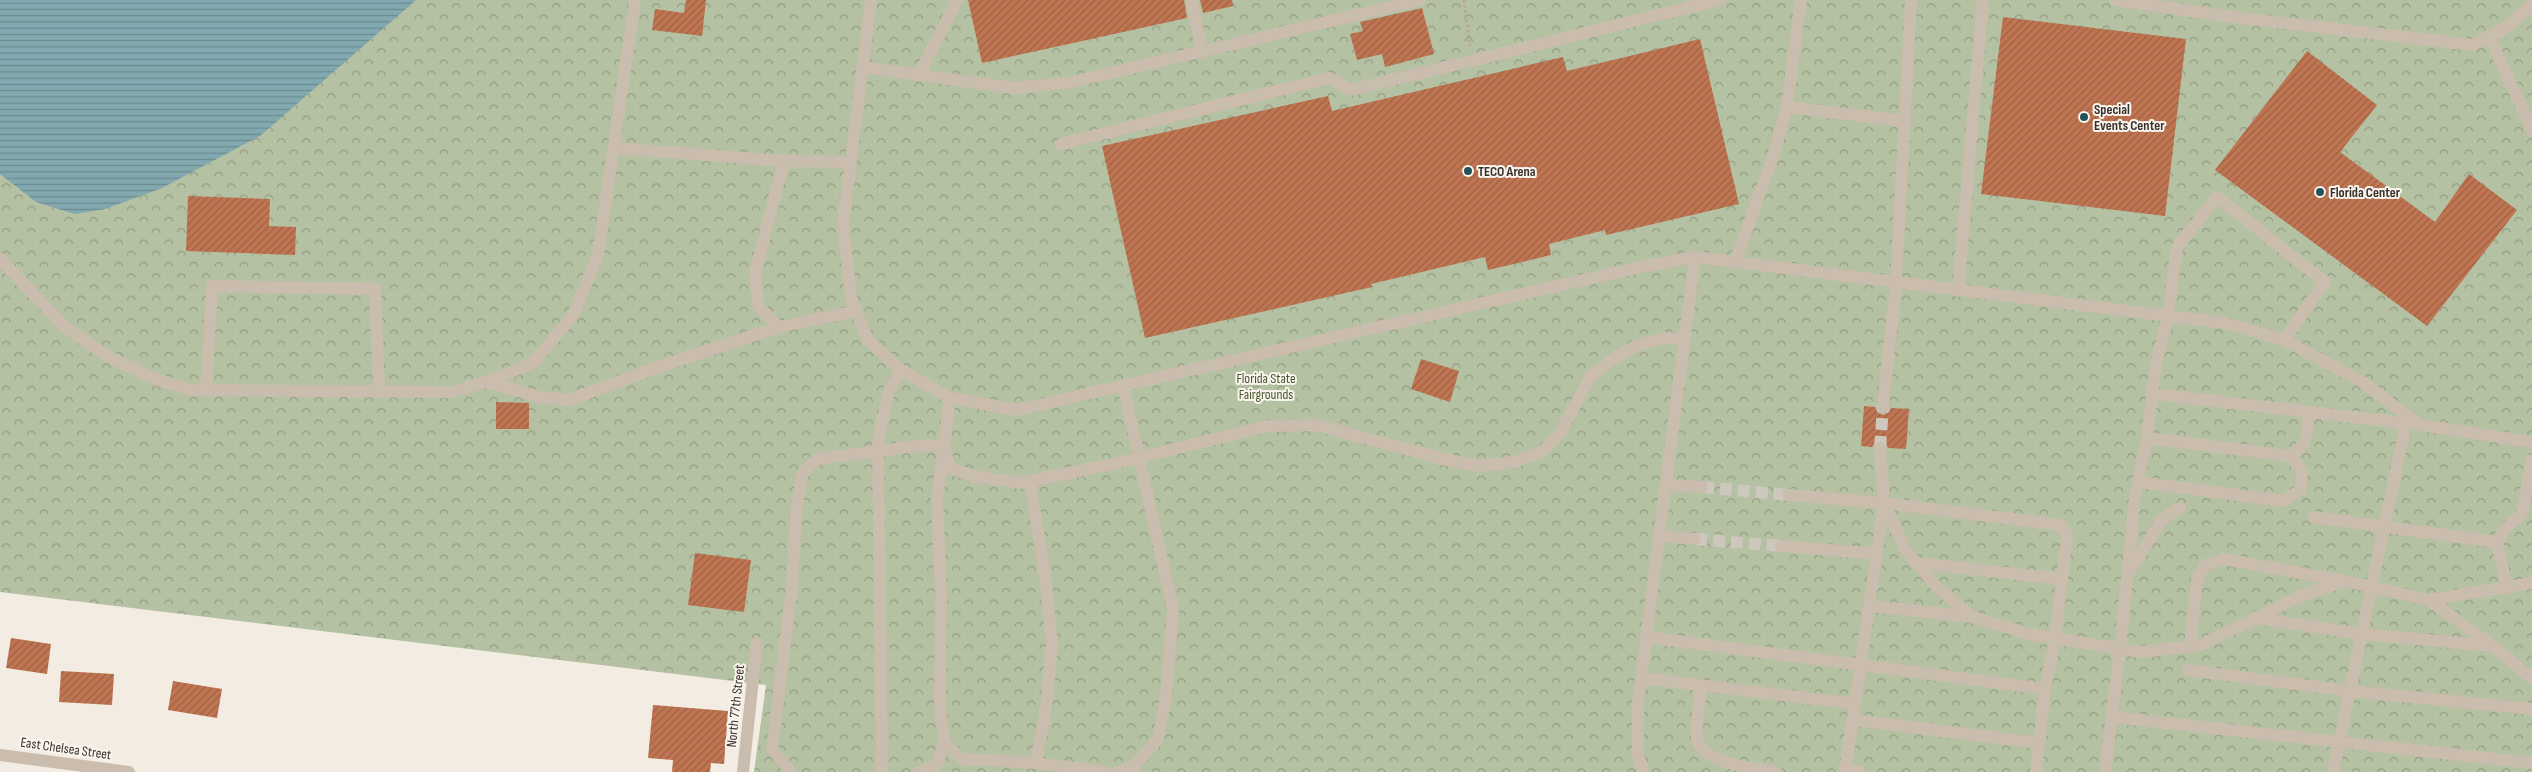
<svg xmlns="http://www.w3.org/2000/svg" width="2532" height="772" viewBox="0 0 2532 772" font-family="'Sofia Sans Condensed',sans-serif">
	<defs>
		<pattern id="park-crowns" width="20" height="18" patternUnits="userSpaceOnUse" patternTransform="scale(1.25)"><rect width="20" height="18" fill="#b4c1a2"/><path d="M2 6a3 3 0 1 1 6 0M12 15a3 3 0 1 1 6 0" fill="none" stroke="#939d84"/></pattern>
		<pattern id="water-rules" width="6" height="5" patternUnits="userSpaceOnUse" patternTransform="scale(1.25)"><rect width="6" height="5" fill="#82a9af"/><path d="M0 2.5h6" fill="none" stroke="#6b8a8f"/></pattern>
		<pattern id="building-hatch" width="6" height="6" patternUnits="userSpaceOnUse" patternTransform="scale(1.25)"><rect width="6" height="6" fill="#c07552"/><path d="M-1 1l2-2M0 6l6-6M5 7l2-2" fill="none" stroke="#9d6144"/></pattern>
	</defs>
	<rect width="100%" height="100%" fill="#f3ece2"/>
	<path fill="url(#park-crowns)" d="M0,0H2532V772H754L766,685L0,592Z"/>
	<path fill="url(#water-rules)" d="M0,0H416L260,136L162,188L105,209L75,214L36,202L0,174Z"/>
	<g fill="url(#building-hatch)">
		<path d="M686,0H706L702,36L652,30L655,9L684,13Z"/>
		<path d="M968,0H1184L1187,18L982,63Z"/>
		<path d="M1200,0H1232L1233,6L1203,13Z"/>
		<path d="M1422,8L1434,54L1385,67L1382,54L1357,60L1350,34L1363,31L1360,22Z"/>
		<path d="M2003,17L2186,39L2165,216L1981,194Z"/>
		<path d="M1700,39L1739,204L1606,235L1605,230L1549,244L1551,255L1488,270L1485,257L1371,284L1372,287L1145,338L1102,146L1328,96L1332,111L1563,57L1567,71Z"/>
		<path d="M2307,51L2377,105L2340,152L2435,222L2469,174L2517,210L2427,326L2215,170Z"/>
		<path d="M188,196L270,199L269,226L296,227L295,255L186,251Z"/>
		<path d="M1421,359L1459,371L1450,402L1411,389Z"/>
		<path d="M496,402L529,403V429H496Z"/>
		<path d="M1864,406L1875,407L1878,413L1883,415L1889,412L1891,408L1909,409L1906,449L1888,448L1886,443L1880,440L1875,442L1872,447L1861,446Z"/>
		<path d="M695,553L751,560L744,612L688,605Z"/>
		<path d="M11,638L51,644L47,674L6,668Z"/>
		<path d="M61,671L114,674L112,705L59,702Z"/>
		<path d="M173,681L222,689L217,718L168,710Z"/>
		<path d="M653,705L728,711L724,764L711,763L710,772H672L673,760L648,758Z"/>
	</g>
	<g fill="none" stroke-linecap="round" stroke-linejoin="round">
		<g stroke="#cec7be" stroke-width="12" stroke-dasharray="12 6" stroke-linecap="butt">
			<path d="M1880,448L1883,407"/>
			<path d="M1702,487L1788,495"/>
			<path d="M1695,539L1781,546"/>
		</g>
		<path stroke="#b7a798" stroke-width="3" stroke-dasharray="2.5 2.5" stroke-linecap="butt" d="M1464,0L1470,46"/>
		<g stroke="#cbbdae" stroke-width="12">
			<path d="M871,0L843,224L851,298L868,340L901,370L950,398L1017,410L1640,267L1695,257L2225,323L2284,340L2361,381L2420,425L2532,442"/>
			<path d="M1192,0L1202,52"/>
			<path d="M2115,0L2240,18L2473,45L2509,26L2532,4"/>
			<path d="M2489,36L2532,130"/>
			<path d="M862,67L1014,88L1067,83L1420,0"/>
			<path d="M919,75L957,0"/>
			<path d="M1787,107L1905,121"/>
			<path d="M1061,144L1329,78L1351,90L1720,0"/>
			<path d="M613,148L784,161"/>
			<path d="M850,162L784,161L755,273L758,306L779,327L856,311"/>
			<path d="M0,259L64,326L107,356L152,378L191,390L451,392L495,379L534,362L573,315L598,255L635,0"/>
			<path d="M1735,262L1771,163L1787,107L1801,0"/>
			<path d="M1958,291L1983,0"/>
			<path d="M487,382L539,397L569,400L664,365L779,327"/>
			<path d="M206,390L212,286L375,289L379,391"/>
			<path d="M2153,394L2413,424"/>
			<path d="M950,398L944,446L950,468L973,476L1020,483L1108,465L1268,426L1317,425L1443,459L1480,466L1514,462L1542,452L1560,433L1591,376L1610,361L1637,345L1664,338L1685,339"/>
			<path d="M1883,407L1896,283L1911,0"/>
			<path d="M1880,448L1884,503L1906,551L1937,587L1973,617L2032,635L2141,652L2201,645L2300,596L2345,581L2429,600L2493,646L2532,679"/>
			<path d="M2290,456C2310,443 2307,433 2309,412"/>
			<path d="M1030,481L1046,583L1052,644L1046,708L1036,763"/>
			<path d="M2138,482L2283,501L2301,490L2302,471L2290,456L2147,438"/>
			<path d="M1666,485L1702,487"/>
			<path d="M1788,495L1884,503L2061,525L2067,536L2055,639L2045,689"/>
			<path d="M2313,517L2497,542"/>
			<path d="M1659,536L1695,539"/>
			<path d="M1781,546L1877,554"/>
			<path d="M1916,563L2062,579"/>
			<path d="M2130,571L2162,519L2180,508"/>
			<path d="M2507,588L2497,542L2504,530L2522,514L2532,460"/>
			<path d="M2429,600L2532,583"/>
			<path d="M1870,606L1973,617"/>
			<path d="M2255,618L2362,634L2493,646"/>
			<path d="M1646,637L2045,689L2036,772"/>
			<path d="M2190,646L2197,580L2205,565L2224,559L2343,581"/>
			<path d="M2188,670L2350,691L2532,709"/>
			<path d="M1641,678L1856,704"/>
			<path d="M1701,685C1700,698 1695,728 1697,739C1703,764 1754,768 1776,772"/>
			<path d="M2112,717L2532,763"/>
			<path d="M1854,720L2039,743"/>
			<path d="M0,755L129,772"/>
			<path d="M1846,770L1860,772"/>
			<path d="M743,772L757,643"/>
			<path d="M791,772L772,749L792,587L796,513L802,474L817,459L924,445L944,446L937,499L941,593L940,705L944,743L963,759L1036,763L1106,772"/>
			<path d="M882,772L878,441L889,390L901,370"/>
			<path d="M919,772L937,765L944,743"/>
			<path d="M1118,772L1133,767L1158,739L1166,697L1173,609L1123,385"/>
			<path d="M1644,772L1638,756V701L1695,257"/>
			<path d="M1845,772L1884,503"/>
			<path d="M2105,772L2120,649L2135,497L2147,438L2155,369L2168,316L2177,247L2217,197L2325,282L2284,340"/>
			<path d="M2333,772L2406,423"/>
		</g>
	</g>
	<g fill="#23525a" stroke="#faf5ee" stroke-width="2">
		<circle cx="2084" cy="117" r="5"/>
		<circle cx="1468" cy="171" r="5"/>
		<circle cx="2320" cy="192" r="5"/>
	</g>
	<g text-anchor="middle" stroke-width="4" stroke-linejoin="round" paint-order="stroke">
		<g font-size="14" font-weight="bold" fill="#3a312c" stroke="#faf5ee" text-anchor="start">
			<text x="2094" y="114">Special<tspan x="2094" dy="16">Events Center</tspan></text>
			<text x="1478" y="176">TECO Arena</text>
			<text x="2330" y="197">Florida Center</text>
		</g>
		<g font-size="14" fill="#465730" stroke="#faf5ee">
			<text x="1266" y="383">Florida State<tspan x="1266" dy="16">Fairgrounds</tspan></text>
		</g>
		<g font-size="14" fill="#3a312c" stroke="#faf5ee">
			<text transform="translate(735 706) rotate(-84)" y="5">North 77th Street</text>
			<text transform="translate(66 748) rotate(8)" y="5">East Chelsea Street</text>
		</g>
	</g>
</svg>
